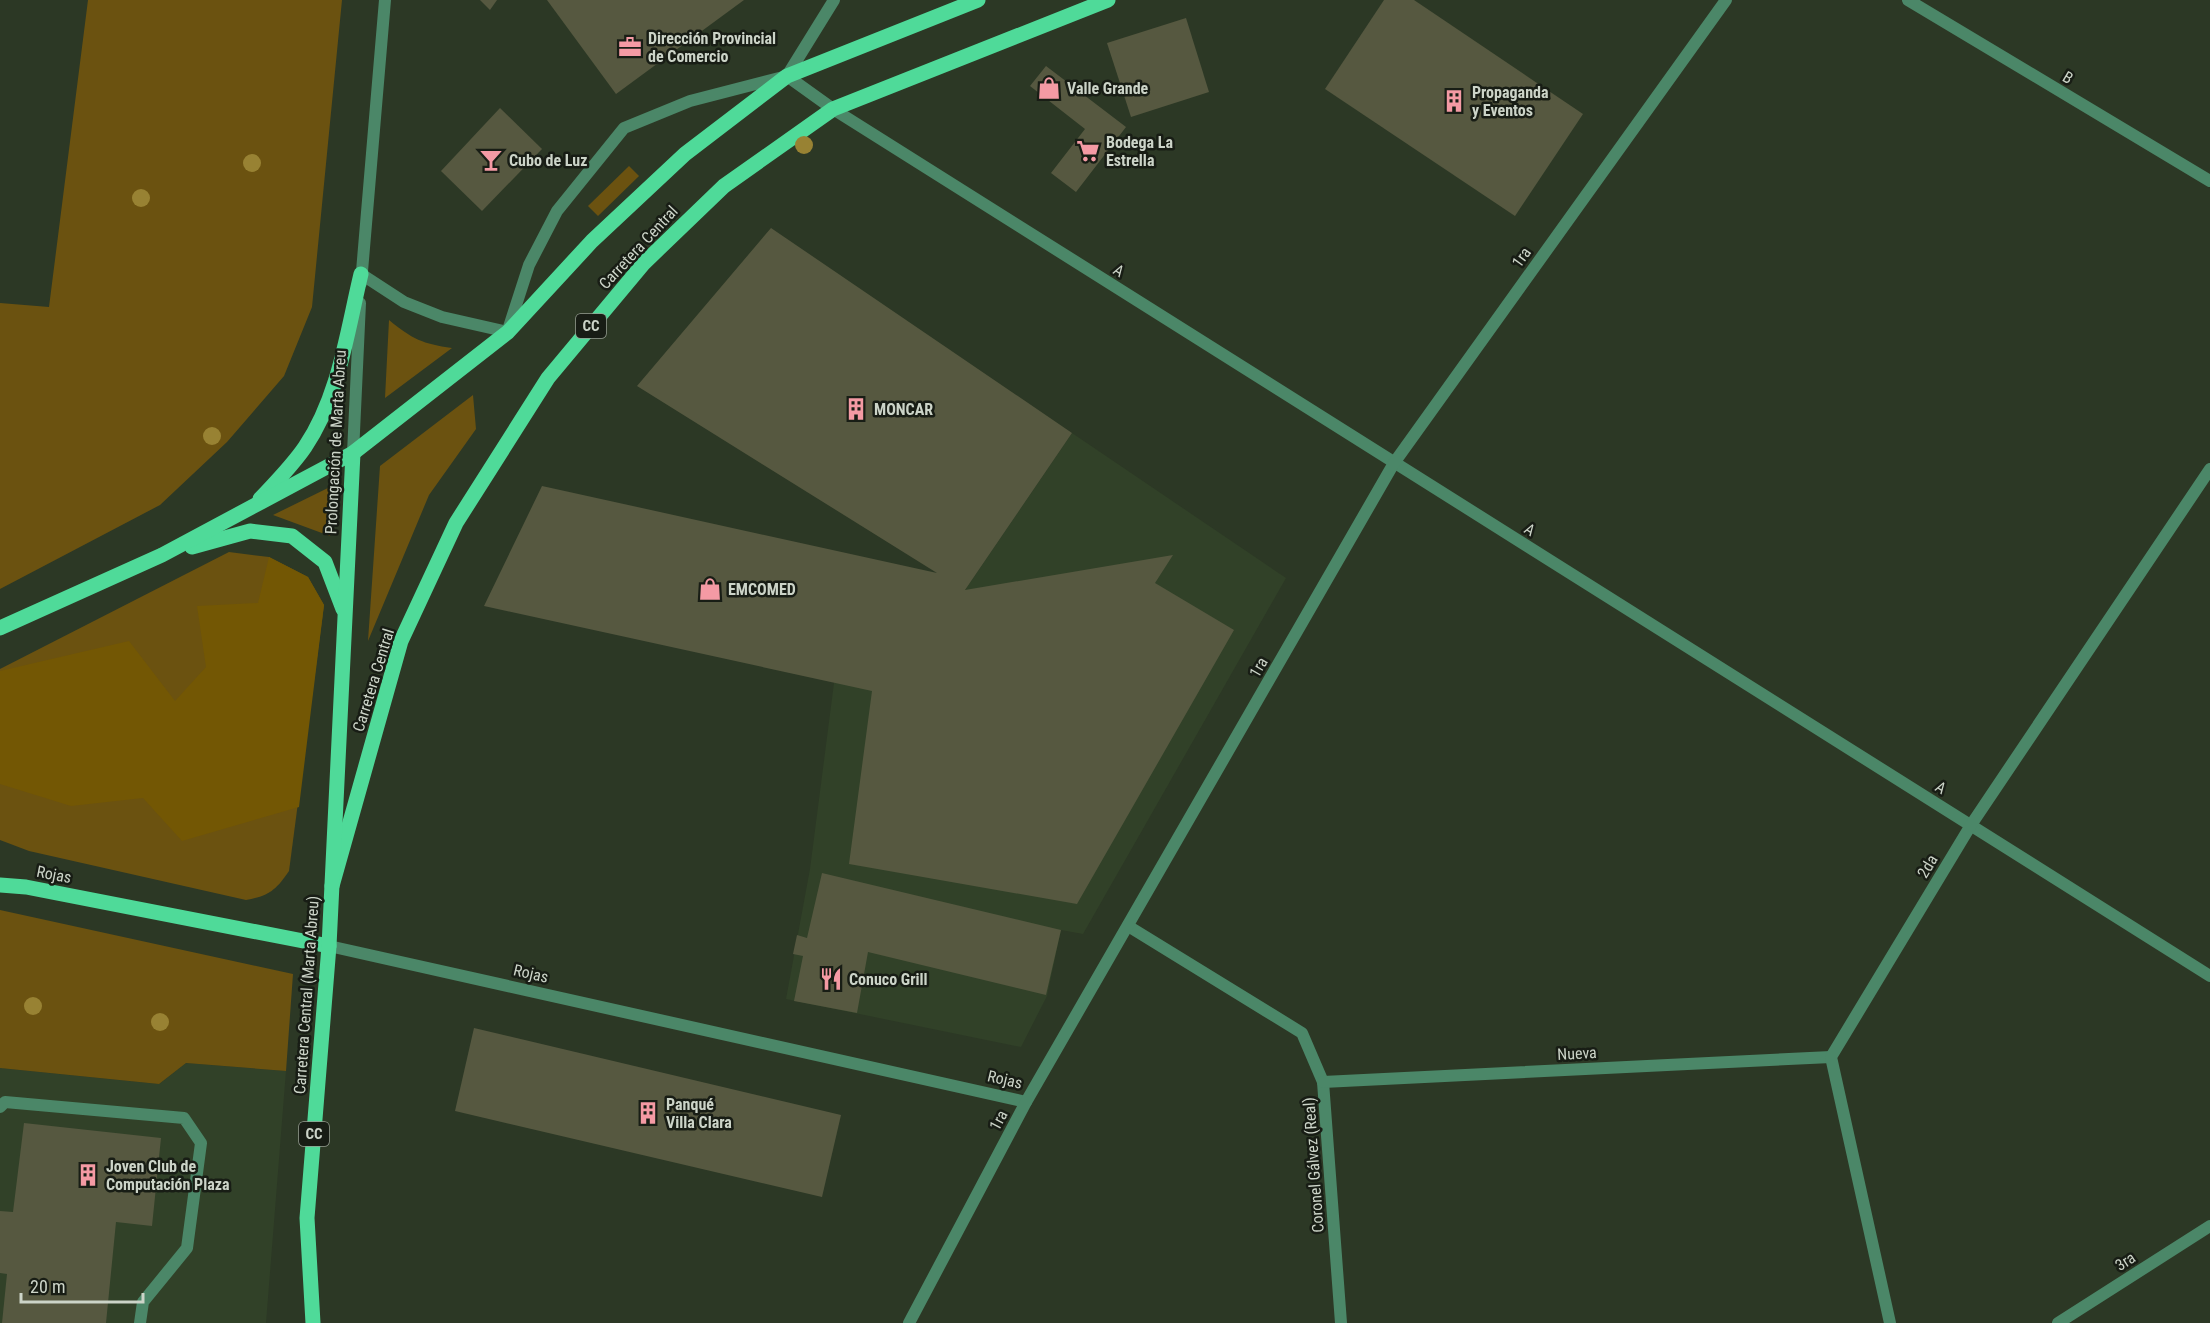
<svg xmlns="http://www.w3.org/2000/svg" width="2210" height="1323" viewBox="0 0 2210 1323" font-family="'Roboto Condensed',sans-serif">
	<rect width="100%" height="100%" fill="#2c3825"/>
	<g fill="#314128">
		<path d="M1072,433L1286,578L1083,934L1061,930L1047,996L1021,1047L786,999L810,869L834,683L965,590Z"/>
		<path d="M186,1063L286,1071L266,1323H0V1068L159,1084Z"/>
	</g>
	<g fill="#6b5210">
		<path d="M88,0H342L312,307L284,376L227,442L160,505L0,589V303L49,307Z"/>
		<path d="M629,166L639,176L598,216L588,206Z"/>
		<path d="M389,320C412,339 423,344 452,348L385,398Z"/>
		<path d="M473,395L476,429L429,495L368,641L380,466Z"/>
		<path d="M332,486L330,536L273,515Z"/>
		<path d="M229,552L269,557L308,577L324,605L289,871C276,890 269,896 246,900L29,851L0,840V669Z"/>
		<path d="M0,910L293,974L286,1071L186,1063L159,1084L0,1068Z"/>
	</g>
	<path fill="#735704" d="M269,557L308,577L324,605L299,807L182,841L143,798L71,806L0,784V671L129,641L175,701L206,667L197,606L258,603Z"/>
	<g fill="#565840">
		<path d="M480,0H497L490,10Z"/>
		<path d="M547,0H744L616,94Z"/>
		<path d="M1384,0H1414L1583,114L1515,216L1325,89Z"/>
		<path d="M1186,18L1209,92L1131,117L1107,43Z"/>
		<path d="M1046,66L1126,127L1076,192L1051,173L1085,129L1030,86Z"/>
		<path d="M500,108L542,149L482,211L441,171Z"/>
		<path d="M771,228L1072,433L965,590L1173,555L1155,583L1234,630L1077,904L849,864L872,691L484,606L542,486L937,573L637,386Z"/>
		<path d="M822,873L1061,930L1046,995L868,952L857,1013L794,1001L803,956L793,954L797,935L807,938Z"/>
		<path d="M474,1028L841,1115L822,1197L455,1111Z"/>
		<path d="M24,1123L161,1138L152,1226L116,1222L106,1323H2L7,1274L0,1273V1211L13,1212Z"/>
	</g>
	<g fill="none" stroke-linecap="round" stroke-linejoin="round">
		<g stroke="#4b8768" stroke-width="12">
			<path d="M508,330L529,265L557,211L624,128L690,101L783,77"/>
			<path d="M0,1107L5,1102L184,1118L201,1143L187,1248L143,1302L140,1323"/>
		</g>
		<g stroke="#4b8768" stroke-width="12">
			<path d="M834,0L787,76L833,109L2210,976"/>
			<path d="M1908,0L2210,181"/>
			<path d="M1128,926L1302,1033L1323,1082L1341,1323"/>
			<path d="M329,946L1026,1102"/>
			<path d="M1323,1082L1831,1057"/>
			<path d="M909,1323L1026,1102L1394,463L1726,0"/>
			<path d="M1890,1323L1831,1057L1971,825L2210,469"/>
			<path d="M2058,1323L2210,1226"/>
		</g>
		<g stroke="#4b8768" stroke-width="12">
			<path d="M361,274L404,302L442,317L508,332"/>
			<path d="M361,283L385,0"/>
			<path d="M353,453L360,303"/>
		</g>
		<g stroke="#4fda99" stroke-width="15">
			<path d="M260,499C275,483 292,466 305,447C339,397 347,332 361,274"/>
			<path d="M192,547L250,531L292,536L325,562L343,609"/>
			<path d="M0,628L162,555L353,453L508,332L592,241L685,154L787,76L978,0"/>
			<path d="M0,885L26,887L329,946"/>
			<path d="M332,886L401,641L456,523L548,378L644,263L724,186L833,109L1108,0"/>
			<path d="M313,1323L307,1218L329,946L353,453"/>
		</g>
	</g>
	<g fill="#988233">
		<circle cx="804" cy="145" r="9"/>
		<circle cx="252" cy="163" r="9"/>
		<circle cx="141" cy="198" r="9"/>
		<circle cx="212" cy="436" r="9"/>
		<circle cx="33" cy="1006" r="9"/>
		<circle cx="160" cy="1022" r="9"/>
	</g>
	<defs>
		<g id="office-bare" transform="scale(1.8)"><path d="M-6-3h4V-5.5h4V-3h4V5H-6ZM-1-4.5V-3h2v-1.5ZM-6 0V1H6V0Z" fill="#f49aa4" stroke="#181d15" stroke-width="2.5" paint-order="stroke"/></g>
		<g id="shop-bare" transform="scale(1.8)"><path d="M-5-2.5h2.3a2.7 3.5 0 0 1 5.4 0H5L5.5 6h-11ZM-1.5-2.5h3a1.5 2.3 0 0 0-3 0Z" fill="#f49aa4" stroke="#181d15" stroke-width="2.5" paint-order="stroke"/></g>
		<g id="building-bare" transform="scale(1.8)"><path d="M-4-6H4V6H1V3H-1V6H-4ZM-2.5-4.3h1.7v1.8h-1.7ZM.8-4.3h1.7v1.8H.8ZM-2.5-1h1.7V.8h-1.7ZM.8-1h1.7V.8H.8Z" fill="#f49aa4" stroke="#181d15" stroke-width="2.5" paint-order="stroke"/></g>
		<g id="supermarket-bare" transform="scale(1.8)"><path d="M-6-5.5h2.5l.6 2H6L4.5 2H-2.5L-4.4-4H-6ZM-1.5 3.2a1.3 1.3 0 1 0 .1 0ZM3 3.2a1.3 1.3 0 1 0 .1 0Z" fill="#f49aa4" stroke="#181d15" stroke-width="2.5" paint-order="stroke"/></g>
		<g id="bar-bare" transform="scale(1.8)"><path d="M-6-5H6L.8 .8V4.5H3.5V6h-7V4.5H-.8V.8Z" fill="#f49aa4" stroke="#181d15" stroke-width="2.5" paint-order="stroke"/></g>
		<g id="restaurant-bare" transform="scale(1.8)"><path d="M-5-6h1v4h1v-4h1v4h1v-4h1v5L-1.5 .5V6h-2V.5L-5-1ZM5-6V6H3V1.5H1.5Q1.5-4 5-6Z" fill="#f49aa4" stroke="#181d15" stroke-width="2.5" paint-order="stroke"/></g>
	</defs>
	<g fill-rule="evenodd">
		<use href="#office-bare" x="630" y="47"/>
		<use href="#shop-bare" x="1049" y="88"/>
		<use href="#building-bare" x="1454" y="101"/>
		<use href="#supermarket-bare" x="1088" y="151"/>
		<use href="#bar-bare" x="491" y="160"/>
		<use href="#building-bare" x="856" y="409"/>
		<use href="#shop-bare" x="710" y="589"/>
		<use href="#restaurant-bare" x="831" y="979"/>
		<use href="#building-bare" x="648" y="1113"/>
		<use href="#building-bare" x="88" y="1175"/>
	</g>
	<g text-anchor="middle" stroke-width="5" stroke-linejoin="round" paint-order="stroke">
		<g fill="#181d15" stroke="#969d92" stroke-width="1.5">
			<rect x="576" y="314" width="30" height="24" rx="4.5"/>
			<rect x="299" y="1122" width="30" height="24" rx="4.5"/>
		</g>
		<g font-size="15" font-weight="bold" fill="#ccd4c8">
			<text x="591" y="331">CC</text>
			<text x="314" y="1139">CC</text>
		</g>
		<g font-size="16" font-weight="bold" fill="#ccd4c8" stroke="#181d15" text-anchor="start">
			<text x="648" y="44">Dirección Provincial<tspan x="648" dy="18">de Comercio</tspan></text>
			<text x="1067" y="94">Valle Grande</text>
			<text x="1472" y="98">Propaganda<tspan x="1472" dy="18">y Eventos</tspan></text>
			<text x="1106" y="148">Bodega La<tspan x="1106" dy="18">Estrella</tspan></text>
			<text x="509" y="166">Cubo de Luz</text>
			<text x="874" y="415">MONCAR</text>
			<text x="728" y="595">EMCOMED</text>
			<text x="849" y="985">Conuco Grill</text>
			<text x="666" y="1110">Panqué<tspan x="666" dy="18">Villa Clara</tspan></text>
			<text x="106" y="1172">Joven Club de<tspan x="106" dy="18">Computación Plaza</tspan></text>
		</g>
		<g font-size="16" fill="#ccd4c8" stroke="#181d15">
			<text transform="translate(2068 77) rotate(31)" y="6">B</text>
			<text transform="translate(638 247) rotate(-47)" y="6">Carretera Central</text>
			<text transform="translate(1521 257) rotate(-54)" y="6">1ra</text>
			<text transform="translate(1119 270) rotate(32)" y="6">A</text>
			<text transform="translate(335 442) rotate(-87)" y="6">Prolongación de Marta Abreu</text>
			<text transform="translate(1530 529) rotate(32)" y="6">A</text>
			<text transform="translate(1258 667) rotate(-60)" y="6">1ra</text>
			<text transform="translate(373 680) rotate(-73)" y="6">Carretera Central</text>
			<text transform="translate(1941 787) rotate(32)" y="6">A</text>
			<text transform="translate(1927 866) rotate(-59)" y="6">2da</text>
			<text transform="translate(54 874) rotate(11)" y="6">Rojas</text>
			<text transform="translate(531 973) rotate(13)" y="6">Rojas</text>
			<text transform="translate(306 995) rotate(-86)" y="6">Carretera Central (Marta Abreu)</text>
			<text transform="translate(1577 1053) rotate(-3)" y="6">Nueva</text>
			<text transform="translate(1005 1079) rotate(13)" y="6">Rojas</text>
			<text transform="translate(998 1120) rotate(-62)" y="6">1ra</text>
			<text transform="translate(1313 1165) rotate(-94)" y="6">Coronel Gálvez (Real)</text>
			<text transform="translate(2125 1261) rotate(-33)" y="6">3ra</text>
		</g>
	</g>
	<path d="M21 1293v9h122v-9" fill="none" stroke="#ccd4c8" stroke-width="3"/>
	<text x="30" y="1293" font-size="18" fill="#ccd4c8" stroke="#181d15" stroke-width="4.5" paint-order="stroke">20 m</text>
</svg>
